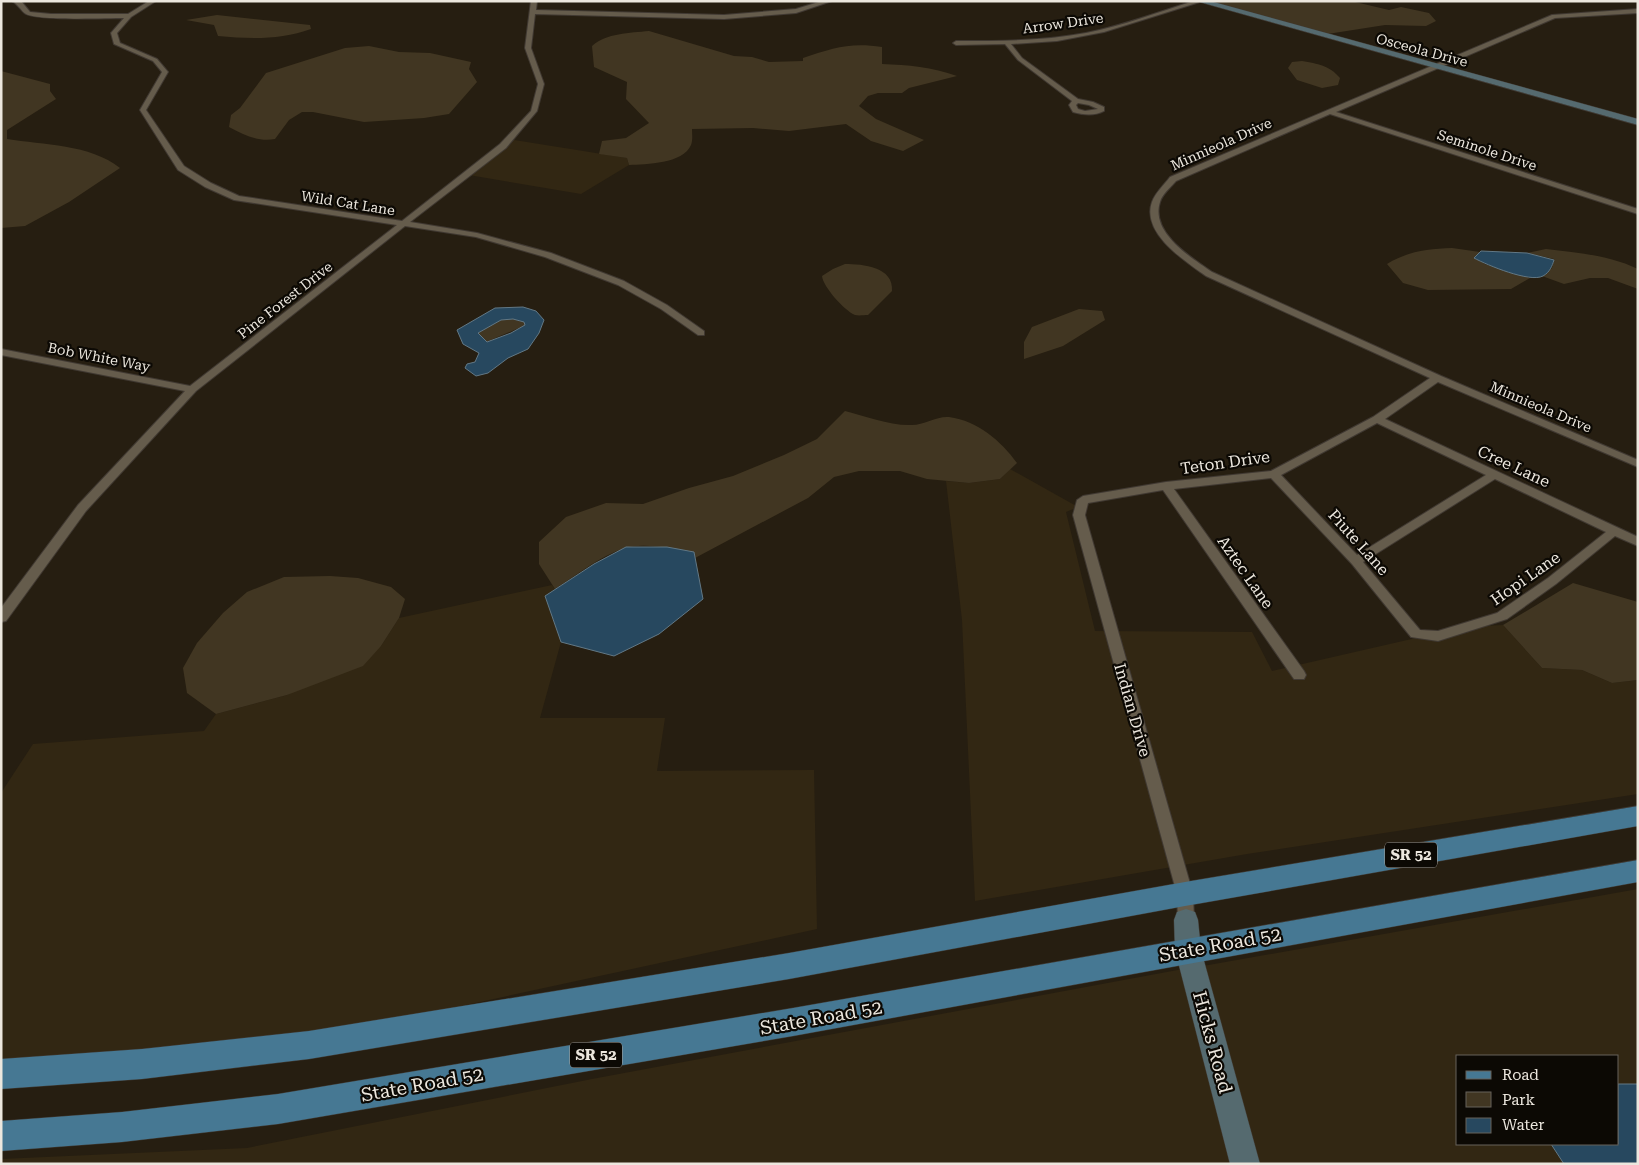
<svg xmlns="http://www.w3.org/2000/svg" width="1639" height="1165" viewBox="0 0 1639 1165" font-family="'Roboto Serif',serif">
	<rect width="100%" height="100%" fill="#261e11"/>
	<g fill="#322713">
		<path d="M508,139L627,158L629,165L581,194L463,174Z"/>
		<path d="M1010,469L1078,507L1066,512L1095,631L1252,632L1272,671L1464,627L1503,625L1542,668L1582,670L1612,683L1638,680V794L1247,854L975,901L962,620L946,481L969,483L1000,479Z"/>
		<path d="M552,585L555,589L545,596L561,642L540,718H665L657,771L814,770L817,929L410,1017L312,1033L147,1051L1,1060V793L33,744L204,731L216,714L287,695L381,646L399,618Z"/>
		<path d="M1638,889V1084H1618V1056H1458V1144H1551L1564,1164H1256L1203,966Z"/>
		<path d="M1183,969L1233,1164H1V1159L247,1148L592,1079Z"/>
	</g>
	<g fill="#413622">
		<path d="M1208,1H1351L1389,10L1401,7L1429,13L1436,21L1426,26L1385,25L1321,35Z"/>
		<path d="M217,15L310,25L311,29C281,40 250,39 218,36L214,25L186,20Z"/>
		<path d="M649,31L734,56L752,57L769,62L803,61V58C833,48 850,42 882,47V64C908,65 932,67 957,76L909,88L902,93H878L868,96L859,106L876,119L924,140L903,151L871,141L846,124L789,131L753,128L692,129C692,134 693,140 691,145C683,164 646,164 629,165L627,158L599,154L602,141L626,138L649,123L626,99L627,82L594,67L592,46C606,33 630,33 649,31Z"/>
		<path d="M369,46L399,52L430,53L471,62L469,69L477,82L449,114L424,118L364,122L313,112H302L289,120L275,139C258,142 244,135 229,127L231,115L240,108L266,73L345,48Z"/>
		<path d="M1302,61C1318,64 1329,65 1340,78L1338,85L1322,88L1297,80L1288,68L1292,62Z"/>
		<path d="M1,71L50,84V91L56,99L7,130V139C43,145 90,144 120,168L69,202L25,226L1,228Z"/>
		<path d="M1452,248L1480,252L1475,258L1485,264L1530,278L1511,289L1428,290L1403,283L1387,264C1408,251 1428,249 1452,248Z"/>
		<path d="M1546,249C1577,253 1609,255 1638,269V289L1608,278H1590L1564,284L1542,276L1552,268L1554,259L1527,253Z"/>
		<path d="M845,264C863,264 894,267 892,291L868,315C864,315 859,316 855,315C845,311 823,287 822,276L833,269Z"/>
		<path d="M1079,309L1102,311L1105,320L1063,346L1024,359V342L1032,327Z"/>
		<path d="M513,319L524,322L526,325L486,342L478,333L501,320Z"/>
		<path d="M845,411C865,416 890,426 912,425C924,425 937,416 949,417C978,421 1001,441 1017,463L1000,479L969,483L927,479L900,471H859L834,477L808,498L695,558L694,552C677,549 642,542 625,548C600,556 577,575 555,589L539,564V542L566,517L606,503L643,504L689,488L733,476L784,455L817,439Z"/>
		<path d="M330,576L358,578L391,587L405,599L399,618L381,646L363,666L287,695L216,714L187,693L183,668L197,643L223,613L247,592L284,577Z"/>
		<path d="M1573,583L1638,602V680L1612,683L1582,670L1542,668L1503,625Z"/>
	</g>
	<g fill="#27485f" stroke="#627885" fill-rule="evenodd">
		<path d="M1481,251L1527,253L1554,260C1552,266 1550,272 1543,276C1530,283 1487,265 1474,258Z"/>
		<path d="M523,307L536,311L544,320L539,333L528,349L508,358L488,373L476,376L465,368L467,364L475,362L479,353L463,344L457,330L495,308ZM513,319L524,322L525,325L511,333L487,342L478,333L501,320Z"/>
		<path d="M626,547H667L694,552L703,599L659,634L614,656L561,642L545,596L594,564Z"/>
		<path d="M1618,1084H1638V1164H1564L1551,1144H1618Z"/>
	</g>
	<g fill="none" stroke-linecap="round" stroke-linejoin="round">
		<g stroke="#403932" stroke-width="2">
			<g id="street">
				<path d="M12,1H21L30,12L51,14H128L149,1H156L131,17L117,33L120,43L157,59L168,72L146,110L184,166L211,183L239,196L402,221L500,144L531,111L538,84L525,48L531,1H537L536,10L724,15L796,9L822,1H832L796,13L724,19L535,14L531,48L544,84L537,111L506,148L410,222L477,233L551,253L624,281L667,305L704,331V335H698L661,309L618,285L545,257L476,237L405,226L196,391L86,511L6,621L1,622V608L78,505L185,391L1,355V349L190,386L397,225L234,200L205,187L178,170L140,110L162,72L153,61L114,44L111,33L124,18C107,18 38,21 26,14C21,11 18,4 12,1Z"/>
				<path d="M1194,1H1203L1104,32L1057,41L1011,44L1022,58L1078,99L1093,102L1104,107V111C1095,116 1083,115 1073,112L1069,105L1072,101L1018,60L1005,44L956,45L953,43L956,41C1000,41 1043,41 1086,33C1123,26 1158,12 1194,1ZM1078,103L1089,105L1098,109L1085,111L1078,109L1076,105Z"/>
				<path d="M1638,9V13L1555,18L1336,112L1638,209V214L1330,114L1176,181C1171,187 1162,194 1160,202C1150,233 1192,258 1212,272L1441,376L1638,460V467L1438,382L1385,419L1638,537V546L1615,536L1556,584L1507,619L1438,641L1411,637L1352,564L1271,478L1174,489L1304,671L1306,675L1304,679H1294L1163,490L1088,503L1085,515L1193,894L1194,920L1192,925L1186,927L1180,925L1178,920L1177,894L1073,515L1077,500L1083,496L1166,482L1271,471L1373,417L1430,378L1206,276C1185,261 1141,233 1152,202C1155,193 1164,185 1170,177L1552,15ZM1377,423L1486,475L1357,555L1281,475ZM1495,479L1606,532L1548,578L1497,613L1438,631L1420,630L1363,562Z"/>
			</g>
		</g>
		<g stroke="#403932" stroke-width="1">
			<g id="secondary">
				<path d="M1196,1H1210L1638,119V125Z"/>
				<path d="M1186,909L1195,912L1198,920L1201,950L1260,1164H1230L1175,950L1174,920L1177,912Z"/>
			</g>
		</g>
		<g stroke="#403932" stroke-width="1">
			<g id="primary">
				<path d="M1638,806V826L1185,906L789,979L309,1059L142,1079L1,1089V1059L142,1049L309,1031L789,953L1185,882Z"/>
				<path d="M1638,860V882L793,1036L278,1124L122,1142L1,1151V1121L122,1112L278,1094L793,1008Z"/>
			</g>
		</g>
		<use href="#street" fill="#655c4c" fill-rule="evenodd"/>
		<use href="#secondary" fill="#556a6f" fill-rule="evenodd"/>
		<use href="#primary" fill="#467893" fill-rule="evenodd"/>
	</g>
	<g text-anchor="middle" stroke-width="4.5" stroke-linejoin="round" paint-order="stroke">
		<g font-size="14" fill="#ece7de" stroke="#0c0904">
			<text transform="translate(1063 23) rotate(-8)" y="5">Arrow Drive</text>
			<text transform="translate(1422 50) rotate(15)" y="5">Osceola Drive</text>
			<text transform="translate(1221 144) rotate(-24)" y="5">Minnieola Drive</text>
			<text transform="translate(1487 150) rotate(18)" y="5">Seminole Drive</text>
			<text transform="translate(348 203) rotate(9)" y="5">Wild Cat Lane</text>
			<text transform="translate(285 300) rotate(-38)" y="5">Pine Forest Drive</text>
			<text transform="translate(99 357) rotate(11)" y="5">Bob White Way</text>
			<text transform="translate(1541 407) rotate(23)" y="5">Minnieola Drive</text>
		</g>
		<g fill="#0c0904" stroke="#a9a49d" stroke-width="1">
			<rect x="1385" y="842.5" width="52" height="25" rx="4"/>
			<rect x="570" y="1042.5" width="52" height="25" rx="4"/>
		</g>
		<g font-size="15" font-weight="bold" fill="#ece7de">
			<text x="1411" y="860">SR 52</text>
			<text x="596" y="1060">SR 52</text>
		</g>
		<g font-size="16" fill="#ece7de" stroke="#0c0904">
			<text transform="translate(1225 462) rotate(-8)" y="6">Teton Drive</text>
			<text transform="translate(1514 466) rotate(25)" y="6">Cree Lane</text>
			<text transform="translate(1359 542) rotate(48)" y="6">Piute Lane</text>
			<text transform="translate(1246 572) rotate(55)" y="6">Aztec Lane</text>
			<text transform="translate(1525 578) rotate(-35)" y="6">Hopi Lane</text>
			<text transform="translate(1133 710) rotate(74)" y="6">Indian Drive</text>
		</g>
		<g font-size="19" fill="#ece7de" stroke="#0c0904">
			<text transform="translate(1220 944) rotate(-10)" y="7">State Road 52</text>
			<text transform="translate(821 1017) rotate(-10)" y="7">State Road 52</text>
			<text transform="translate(1213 1042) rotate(75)" y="7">Hicks Road</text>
			<text transform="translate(422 1084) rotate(-10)" y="7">State Road 52</text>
		</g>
	</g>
	<rect width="1639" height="1165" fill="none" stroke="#ece7de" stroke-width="5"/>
	<rect x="1456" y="1055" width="162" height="90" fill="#0c0904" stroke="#66625b"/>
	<rect x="1466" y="1071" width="25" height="8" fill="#467893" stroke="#66625b"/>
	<text x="1502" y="1080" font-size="15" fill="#ece7de">Road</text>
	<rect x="1466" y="1092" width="25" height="15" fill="#413622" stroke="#66625b"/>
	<text x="1502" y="1105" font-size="15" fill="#ece7de">Park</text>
	<rect x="1466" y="1118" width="25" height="15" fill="#27485f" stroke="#66625b"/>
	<text x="1502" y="1130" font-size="15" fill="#ece7de">Water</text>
</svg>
